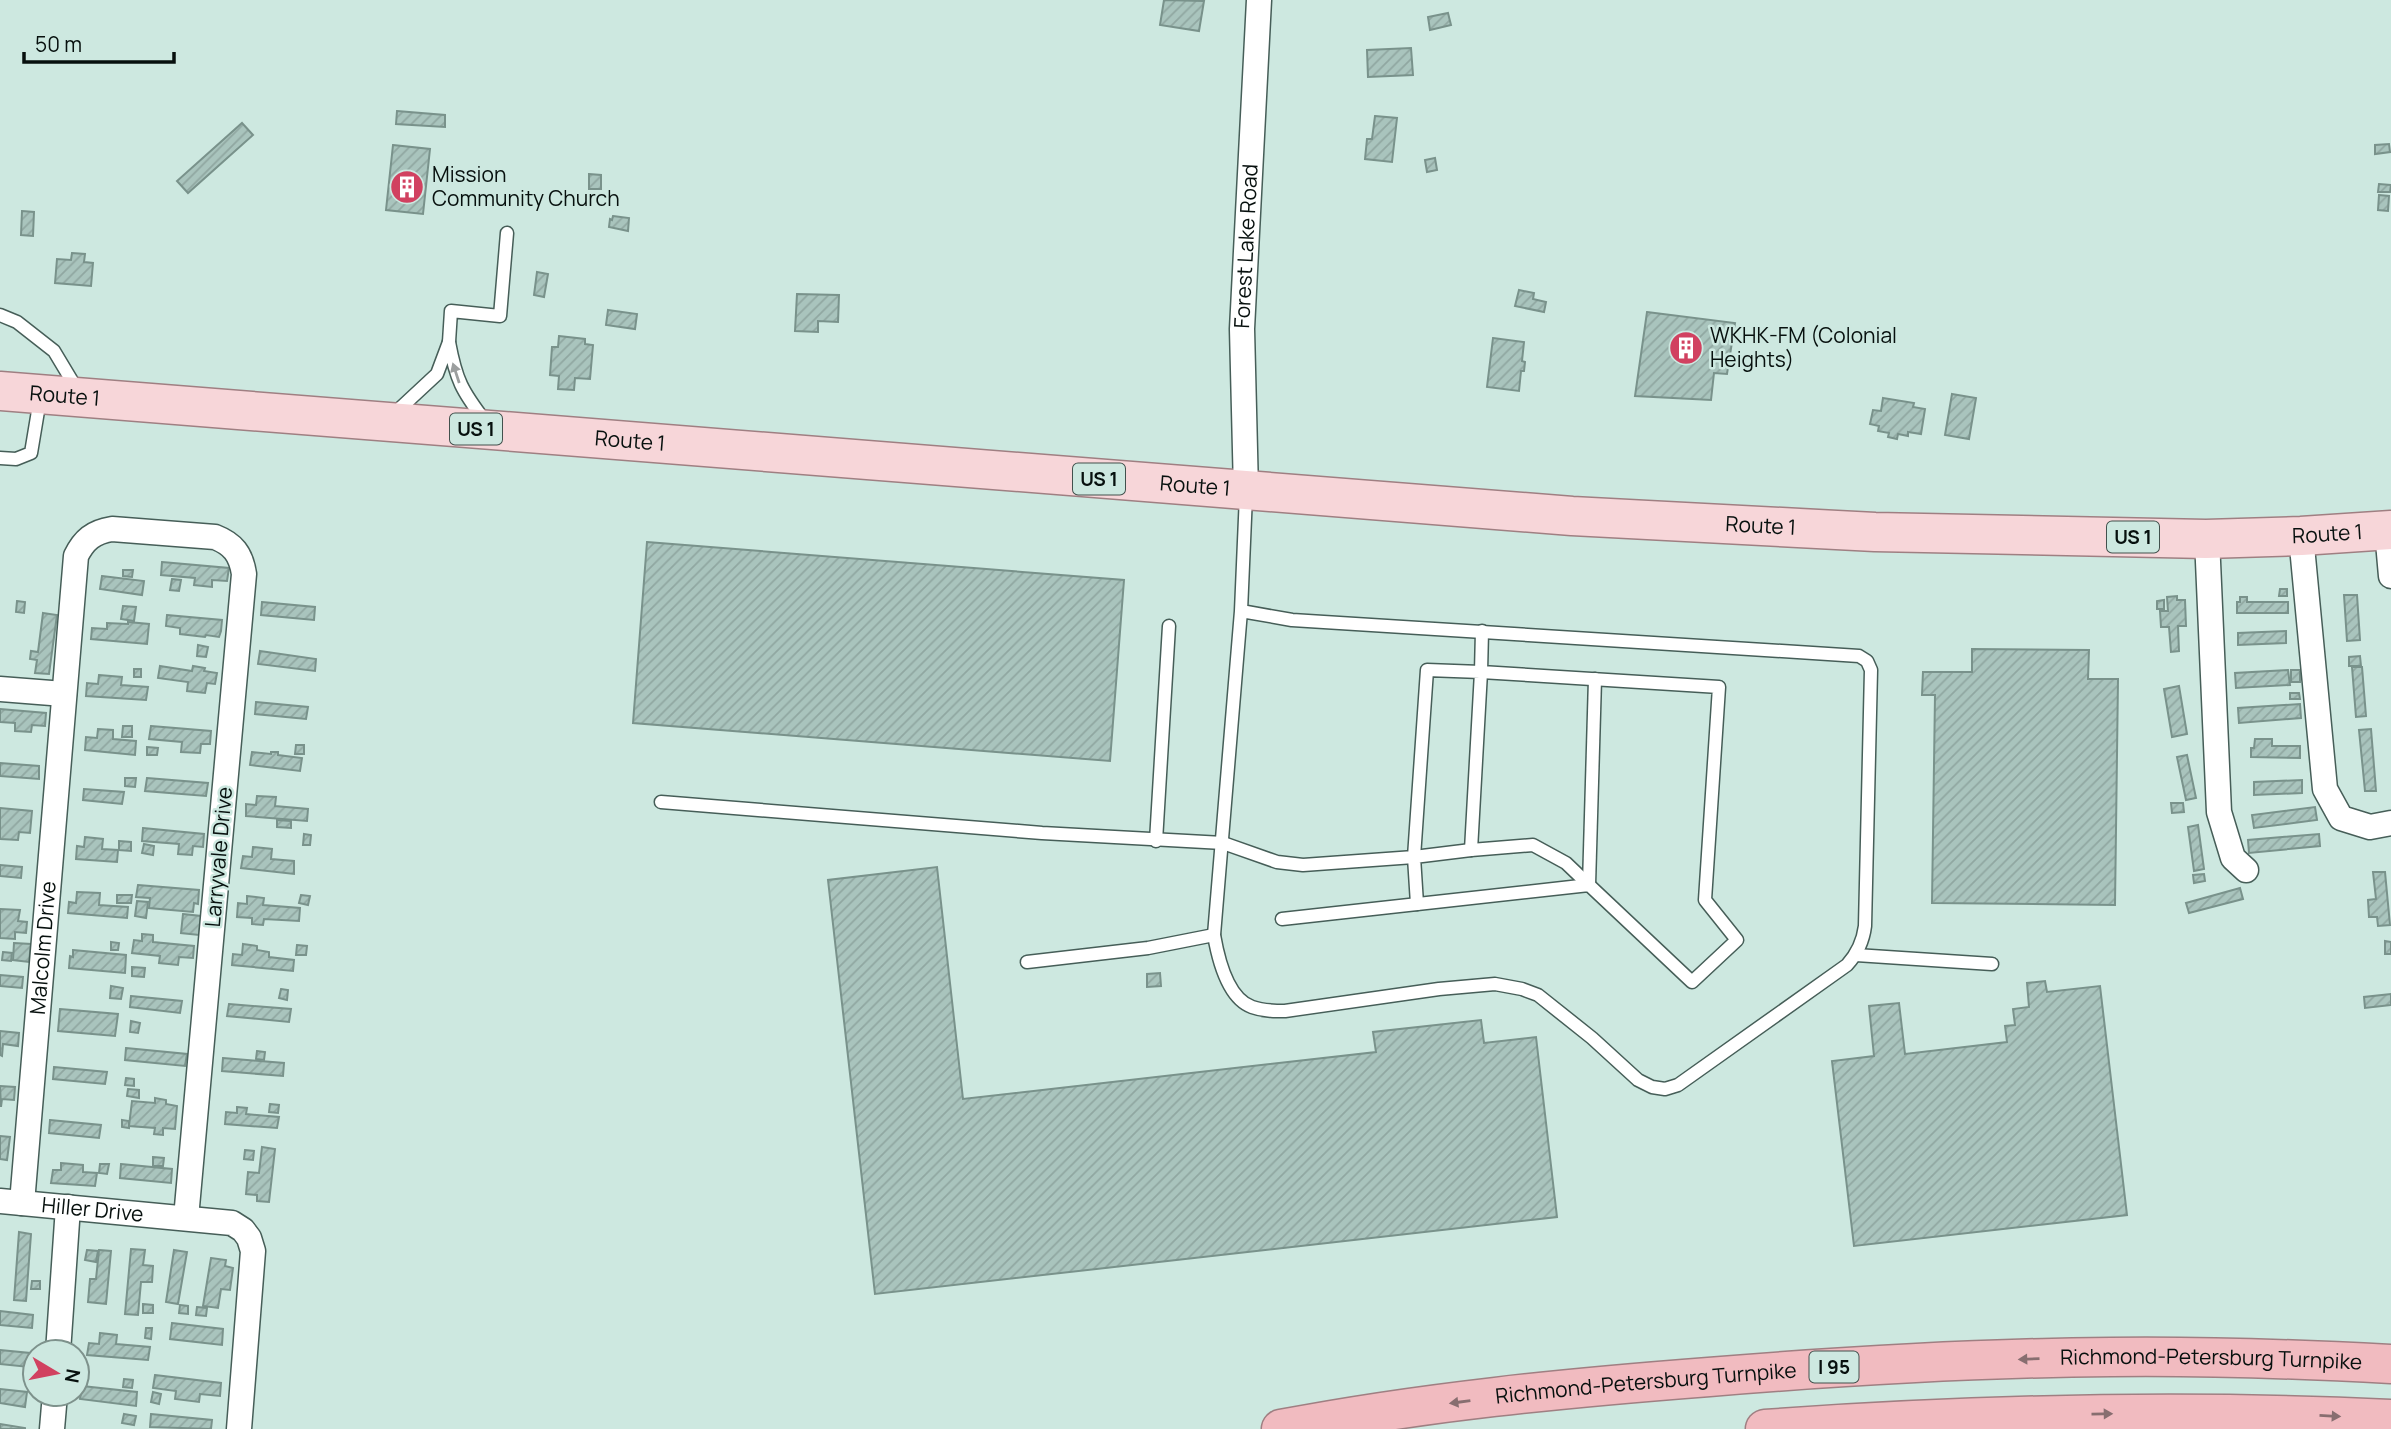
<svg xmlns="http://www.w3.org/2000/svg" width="2391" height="1429" viewBox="0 0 2391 1429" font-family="Manrope,sans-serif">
	<defs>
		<pattern id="building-hatch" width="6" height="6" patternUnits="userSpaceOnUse" patternTransform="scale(1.75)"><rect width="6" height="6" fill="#a9c4bd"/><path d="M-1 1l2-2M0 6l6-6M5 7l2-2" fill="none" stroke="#90a7a1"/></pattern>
	</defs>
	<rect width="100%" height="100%" fill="#cde8e0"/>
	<g fill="url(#building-hatch)" stroke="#79928b" stroke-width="2">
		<path d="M1164,0L1204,1L1199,31L1160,25Z"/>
		<path d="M1448,13L1451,25L1430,30L1428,17Z"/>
		<path d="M1411,48L1413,75L1368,77L1367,50Z"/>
		<path d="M397,111L445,115V127L396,124Z"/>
		<path d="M1375,116L1397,118L1392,162L1365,159L1367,139H1372Z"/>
		<path d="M242,123L253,135L188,193L177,181Z"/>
		<path d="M2389,144L2390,152L2375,154V145Z"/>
		<path d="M393,145L430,149L423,214L386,210Z"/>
		<path d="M1435,158L1437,170L1427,172L1425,160Z"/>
		<path d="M589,174L601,175V189H589Z"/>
		<path d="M2379,184L2391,185L2390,192H2378Z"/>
		<path d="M2379,195L2389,196L2388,211L2378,210Z"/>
		<path d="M22,211L34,212L33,236L21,235Z"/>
		<path d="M613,216L629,218L628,231L609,227L610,219L612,220Z"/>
		<path d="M72,253L85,254L84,262L93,263L91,286L55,283L57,259L71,260Z"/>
		<path d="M537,272L548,274L544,297L534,295Z"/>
		<path d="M1519,290L1534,293L1533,299L1546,302L1544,312L1515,306Z"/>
		<path d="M797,294L839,295L838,322L818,321V332L795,331Z"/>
		<path d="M608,310L637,314L635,329L606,325Z"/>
		<path d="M1647,312L1735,323L1727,374L1714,373L1711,400L1635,396Z"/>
		<path d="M559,336L585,339V344L593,345L590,379L575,378L574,390L558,389L559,376L550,375L552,347H558Z"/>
		<path d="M1493,338L1524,342L1522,361L1525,362L1524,371H1521L1519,391L1487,387Z"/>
		<path d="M1952,394L1976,398L1969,439L1945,435Z"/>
		<path d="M1883,398L1914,403L1913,407L1925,409L1921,434L1908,432V436L1898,434L1897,439L1888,437L1889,433L1878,431L1879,426L1870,424L1873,410L1881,411Z"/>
		<path d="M647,542L1124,580L1110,761L633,723Z"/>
		<path d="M162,562L229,568L227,581L212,580V587L194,585L195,578L161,575Z"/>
		<path d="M123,570H133L132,577L123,576Z"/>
		<path d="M102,576L144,581L142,595L100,589Z"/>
		<path d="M172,579L181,580L179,591L170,590Z"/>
		<path d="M2280,589H2287V596H2279Z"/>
		<path d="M2344,595H2357L2360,640L2347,641Z"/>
		<path d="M2177,596V600H2185L2186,626H2178L2179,651L2171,652L2169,627H2161L2160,611H2168L2167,597Z"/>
		<path d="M2240,597H2247V602H2288V613H2237V602H2240Z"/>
		<path d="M2164,600V609H2157V601Z"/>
		<path d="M17,601L25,602L24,613L16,612Z"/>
		<path d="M262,602L315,607L314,620L261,615Z"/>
		<path d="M123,606L136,607L134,621L121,619Z"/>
		<path d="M43,613L57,615L49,674L35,673L37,660L30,659L31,651L38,652Z"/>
		<path d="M167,615L222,620L221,631L219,637L206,635L205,637L180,634V628L166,626Z"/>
		<path d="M128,622L149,624L147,644L91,639L92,628L107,629V623L128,624Z"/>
		<path d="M2286,631V643L2238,645V633Z"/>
		<path d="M198,645L208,647L206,657L197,656Z"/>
		<path d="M1972,649L2089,650L2088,679H2118L2115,905L1932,903L1935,695H1922L1923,672H1972Z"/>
		<path d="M260,651L316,659L315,671L258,664Z"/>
		<path d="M2360,656L2361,666H2349V657Z"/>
		<path d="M160,666L192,671L193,666L205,668L204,671L217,673L215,684L207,683L205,693L187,691L188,682L158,678Z"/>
		<path d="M2352,667H2362L2366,716L2356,717Z"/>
		<rect x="134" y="669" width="7" height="8"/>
		<path d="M2288,670L2290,685L2236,688L2235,673Z"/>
		<rect x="2291" y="670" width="9" height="12"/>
		<path d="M99,675L122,677L121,685L148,687L146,700L86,696L87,683L98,684Z"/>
		<path d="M2179,686L2187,734L2172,737L2164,689Z"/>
		<path d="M2290,693H2299L2300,699H2290Z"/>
		<path d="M256,702L308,707L306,719L255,714Z"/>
		<path d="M2300,704L2301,718L2239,723L2238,708Z"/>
		<path d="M0,709L46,713L45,726L32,725L31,732L15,731V723L0,722Z"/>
		<path d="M123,726H132V737H122Z"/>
		<path d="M151,726L211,731L210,744H201L200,753L181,752L182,742L149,739Z"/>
		<path d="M98,729L113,730V739L136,741L135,755L85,750L86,737L97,738Z"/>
		<path d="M2371,729L2376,791H2365L2359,730Z"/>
		<path d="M2255,739H2272V746H2300V758L2251,757V748H2254Z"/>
		<path d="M296,745H304V754H295Z"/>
		<path d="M147,747L158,748L157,755H147Z"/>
		<path d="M252,752L271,754V752H278V755L302,758L300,771L250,765Z"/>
		<path d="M2187,755L2196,798L2186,800L2177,757Z"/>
		<path d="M0,763L39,766V779L0,776Z"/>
		<path d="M125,778H136L135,787L125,786Z"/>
		<path d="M147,778L208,783L206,796L145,791Z"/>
		<path d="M2302,780V793L2254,795V782Z"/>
		<path d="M84,789L124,792L122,804L83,800Z"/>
		<path d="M257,796L276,797L275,806L308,809L307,821L246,816V804L256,805Z"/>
		<path d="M2171,803H2183L2184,812L2172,813Z"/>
		<path d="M2315,807L2317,820L2254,828L2252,815Z"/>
		<path d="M0,808L32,811L30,833L19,832L18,840L0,839Z"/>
		<path d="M277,820L291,821V828L277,827Z"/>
		<path d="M2198,825L2204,869L2194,871L2188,827Z"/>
		<path d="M143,828L204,834L203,847L193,846L192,855L178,854L179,844L142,841Z"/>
		<path d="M304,834L311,835L310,845H303Z"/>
		<path d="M2319,834L2320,846L2249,853L2248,840Z"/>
		<path d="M85,837L103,839L102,849L118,850L117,862L76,859L77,846L84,847Z"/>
		<path d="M119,841L131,842V851L119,850Z"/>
		<path d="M144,844L154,846L153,855L142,853Z"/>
		<path d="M253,847L272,849L271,859L294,861V874L241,868L243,856L252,857Z"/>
		<path d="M0,865L22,867L21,878L0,876Z"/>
		<path d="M937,867L963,1099L1376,1052L1373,1032L1481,1020L1484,1043L1536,1037L1557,1217L875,1294L828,880Z"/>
		<path d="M2373,872H2385L2390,925L2378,926L2377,917H2369L2368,900L2376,899Z"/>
		<path d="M2204,874L2205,881L2194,883L2193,875Z"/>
		<path d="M138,885L199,890L198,904L194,903L193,912L149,908L150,898L136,897Z"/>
		<path d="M2240,888L2243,899L2189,913L2186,903Z"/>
		<path d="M77,892L100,893L99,905L128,907L127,918L68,913L69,902L76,903Z"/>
		<path d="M117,895H132L131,903H117Z"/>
		<path d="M301,895L310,896L308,905L299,903Z"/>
		<path d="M247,896L264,898L263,905L300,908L299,921L264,919L263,925L252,924V918L237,917L238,903L247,904Z"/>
		<path d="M137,901L148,902L146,918L135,916Z"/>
		<path d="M0,909L20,910L18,921L27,922L26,933L15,932V939L0,938Z"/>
		<path d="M183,914L201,916L199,935L181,933Z"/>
		<path d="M142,934L153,935V942L194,946L193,958L179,957L178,965L159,963L160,956L132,953L134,940L142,941Z"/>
		<path d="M2385,941L2391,942V954H2385Z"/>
		<path d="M111,942L119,943L118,950H111Z"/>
		<path d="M14,943L31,944L29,962L13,960Z"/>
		<path d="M243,944L257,946V950L269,952V957L294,960L293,971L232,965L233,954L242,955Z"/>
		<path d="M297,945L307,946L306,955H296Z"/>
		<path d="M73,950L126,955L125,973L69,968L70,956L73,957Z"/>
		<path d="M3,952L12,953L11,961L2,960Z"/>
		<path d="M132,967L145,968L144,977L132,976Z"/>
		<path d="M1160,973L1161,986L1147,987V974Z"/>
		<path d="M0,975L23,977L22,988L0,986Z"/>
		<path d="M2045,981L2047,992L2100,986L2127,1215L1854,1246L1832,1061L1874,1056L1869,1006L1899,1003L1905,1054L2007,1042L2005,1026L2015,1025L2013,1009L2029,1007L2027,983Z"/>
		<path d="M111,986L123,988L121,999L110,998Z"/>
		<path d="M281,989L288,990L287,1000L279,998Z"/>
		<path d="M2391,994V1005L2365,1008L2364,997Z"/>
		<path d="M131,996L182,1001L180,1013L130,1007Z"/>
		<path d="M229,1004L291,1009L289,1022L227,1016Z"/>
		<path d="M60,1009L118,1014L115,1036L58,1031Z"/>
		<path d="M131,1021L140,1023L138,1033L130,1032Z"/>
		<path d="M0,1031L19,1033L18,1046L3,1044L2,1056L0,1055Z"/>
		<path d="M126,1048L187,1054L185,1066L125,1060Z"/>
		<path d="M257,1051L265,1052L264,1060L256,1059Z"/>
		<path d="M223,1058L284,1063L283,1076L222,1071Z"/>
		<path d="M54,1067L107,1072L105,1084L53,1079Z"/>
		<path d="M126,1078L134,1079V1086L125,1085Z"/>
		<path d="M0,1086L15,1087L14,1100L2,1099L1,1107Z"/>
		<path d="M128,1089L139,1090V1098L127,1096Z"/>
		<path d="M155,1098L166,1100V1104L177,1106L175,1129L163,1128V1135L154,1134L155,1128L129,1126L132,1101L155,1103Z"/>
		<path d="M270,1104L279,1105L278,1113L269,1112Z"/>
		<path d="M237,1107L247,1108L246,1114L279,1117L277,1128L225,1124L226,1112L237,1113Z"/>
		<path d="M50,1120L101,1125L99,1138L49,1133Z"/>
		<path d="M122,1120L129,1121V1128L122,1127Z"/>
		<path d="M0,1136L10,1137L7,1160L0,1159Z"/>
		<path d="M262,1147L275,1149L269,1202L257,1201V1195L246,1194L248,1172L259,1173Z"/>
		<path d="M245,1150L254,1151L253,1160L244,1159Z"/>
		<path d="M153,1157L164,1158L163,1166H153Z"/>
		<path d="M61,1163L83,1165V1172L97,1173L95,1186L51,1183L53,1170H61Z"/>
		<path d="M100,1164H109L107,1174L99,1173Z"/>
		<path d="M121,1164L172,1169L171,1183L120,1178Z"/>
		<path d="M19,1232L31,1234L26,1301L14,1300Z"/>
		<path d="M131,1249L145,1250L143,1265L153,1266L152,1282H141L138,1315L125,1314Z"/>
		<path d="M87,1250L98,1251L96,1262L85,1260Z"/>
		<path d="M99,1250L111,1251L106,1304L88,1302L90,1279H96Z"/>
		<path d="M174,1250L187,1252L178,1304L166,1302Z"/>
		<path d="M211,1258L226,1260L225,1266L233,1268L230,1290L221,1289L218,1308L203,1306Z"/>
		<path d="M32,1281H40V1289H31Z"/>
		<path d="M143,1304L153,1305V1313H143Z"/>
		<path d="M180,1305L188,1306V1314L179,1313Z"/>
		<path d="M197,1307L207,1308L206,1316L196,1315Z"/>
		<path d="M0,1311L33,1315L32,1328L0,1325Z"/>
		<path d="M172,1323L223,1329L222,1345L170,1339Z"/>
		<path d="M146,1328H152L151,1339L145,1338Z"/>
		<path d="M100,1333L117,1335L116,1344L150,1347L148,1360L87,1355L89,1343L99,1344Z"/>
		<path d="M0,1350L30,1353L29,1367L0,1364Z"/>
		<path d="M155,1375L221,1383L220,1396L200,1394L199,1402L175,1399L176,1391L153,1388Z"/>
		<path d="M124,1379L133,1380L132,1388L123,1387Z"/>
		<path d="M82,1386L137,1392L136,1406L80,1399Z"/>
		<path d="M0,1389L27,1392L25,1407L0,1403Z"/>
		<path d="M153,1392L161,1394L159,1404L151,1402Z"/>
		<path d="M124,1414L136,1416L134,1425L122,1423Z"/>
		<path d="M151,1414L212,1420L211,1429L150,1427Z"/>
		<path d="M0,1424L25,1428V1429H0Z"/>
	</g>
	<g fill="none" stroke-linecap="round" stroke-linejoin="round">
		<g stroke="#465e58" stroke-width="15">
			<g id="lane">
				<path d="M0,315L17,322L54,351L78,391"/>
				<path d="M449,342L451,311L500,316L507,233"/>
				<path d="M394,414L437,374L449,342C456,380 462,391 485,421"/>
				<path d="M0,458L16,459L31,453L40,399"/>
				<path d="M1241,611L1292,620L1859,656L1867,661L1871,670L1865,926C1863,942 1857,954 1847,965L1678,1085L1665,1089L1652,1087L1638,1080L1592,1038L1538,995L1522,989L1495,984L1439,989L1285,1011C1274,1011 1263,1011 1252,1007C1227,998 1218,958 1214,935L1241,611L1246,495"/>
				<path d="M661,802L1042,833L1223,843L1277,862L1303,865L1414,857L1427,670L1481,672L1471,850L1533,845L1566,863L1589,885"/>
				<path d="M1156,841L1169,626"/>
				<path d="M1589,885L1595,679"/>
				<path d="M1417,904L1414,857L1471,850"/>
				<path d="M1282,919L1589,885L1692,982L1737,940L1705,900L1719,687L1481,672L1482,631"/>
				<path d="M1856,955L1992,964"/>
				<path d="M1027,962L1148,948L1214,935"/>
			</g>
		</g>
		<g stroke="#465e58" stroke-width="27">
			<g id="street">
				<path id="s1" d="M1246,491L1242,329L1259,0"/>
				<path d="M2387,531L2391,576"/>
				<path d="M2301,536L2325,789L2341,818L2370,827L2391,823"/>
				<path d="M2207,539L2219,812L2233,858L2246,870"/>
				<path d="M0,689L64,694"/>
				<path id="s2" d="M0,1201L232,1223L243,1230L249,1238L253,1251L239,1429"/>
				<path id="s3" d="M22,1203L76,556C84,540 93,532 112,529L215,537C233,544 241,554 244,574L186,1218"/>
				<path d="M58,1352L68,1207"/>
				<path d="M52,1429L55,1394"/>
			</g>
		</g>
		<g stroke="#9f7f82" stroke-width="41">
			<g id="primary">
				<path id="s4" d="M0,391L1572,516L1875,532L2206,539L2301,536L2391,530"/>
			</g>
		</g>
		<g stroke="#9f7f82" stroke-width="41">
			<g id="highway">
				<path id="s5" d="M1281,1429C1422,1402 1566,1388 1709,1377C1843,1366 1977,1358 2111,1357C2205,1356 2298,1359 2391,1364"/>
				<path d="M1765,1429C1973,1414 2182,1409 2391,1419"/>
			</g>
		</g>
		<use href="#lane" stroke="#fff" stroke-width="12"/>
		<use href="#street" stroke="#fff" stroke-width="24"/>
		<use href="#primary" stroke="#f7d6d9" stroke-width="38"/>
		<use href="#highway" stroke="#f1bbc0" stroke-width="38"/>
	</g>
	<defs><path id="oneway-solid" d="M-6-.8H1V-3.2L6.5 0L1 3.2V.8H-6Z" transform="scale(1.75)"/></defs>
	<use fill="#9c9f9f" href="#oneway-solid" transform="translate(456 373) rotate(-108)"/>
	<g fill="#886e70">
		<use href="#oneway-solid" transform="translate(2029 1359) rotate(178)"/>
		<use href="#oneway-solid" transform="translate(1460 1402) rotate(172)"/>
		<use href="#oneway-solid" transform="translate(2102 1414) rotate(-1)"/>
		<use href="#oneway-solid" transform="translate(2330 1416) rotate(3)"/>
	</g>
	<defs>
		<g id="building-disc" transform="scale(1.75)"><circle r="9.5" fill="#d14160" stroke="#cde8e0"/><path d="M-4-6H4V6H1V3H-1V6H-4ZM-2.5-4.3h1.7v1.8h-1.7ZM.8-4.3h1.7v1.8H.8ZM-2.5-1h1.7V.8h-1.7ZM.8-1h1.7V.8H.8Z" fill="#fff"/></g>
	</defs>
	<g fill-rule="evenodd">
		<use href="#building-disc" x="407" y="187"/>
		<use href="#building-disc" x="1686" y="348"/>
	</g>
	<g text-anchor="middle" stroke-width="5" stroke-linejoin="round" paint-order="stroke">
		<g fill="#cde8e0" stroke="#42514d" stroke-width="2">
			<rect x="450" y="413.5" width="52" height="31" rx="5"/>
			<rect x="1073" y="463.5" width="52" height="31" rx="5"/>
			<rect x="2107" y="521.5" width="52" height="31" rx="5"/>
			<rect x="1809.5" y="1351.5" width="49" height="31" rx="5"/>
		</g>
		<g font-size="19" font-weight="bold" fill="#07100e">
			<text x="476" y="436">US 1</text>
			<text x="1099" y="486">US 1</text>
			<text x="2133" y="544">US 1</text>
			<text x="1834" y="1374">I 95</text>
		</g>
		<g font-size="21" fill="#07100e" stroke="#cde8e0" text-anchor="start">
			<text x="432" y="182">Mission<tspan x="432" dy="24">Community Church</tspan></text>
			<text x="1710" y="343">WKHK-FM (Colonial<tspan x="1710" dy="24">Heights)</tspan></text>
		</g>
		<g font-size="21" fill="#07100e" stroke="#cde8e0">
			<text dy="7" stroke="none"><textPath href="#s1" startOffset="245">Forest Lake Road</textPath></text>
			<text dy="7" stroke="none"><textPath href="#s4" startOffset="65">Route 1</textPath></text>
			<text dy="7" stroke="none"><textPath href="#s4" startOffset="632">Route 1</textPath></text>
			<text dy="7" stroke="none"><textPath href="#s4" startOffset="1199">Route 1</textPath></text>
			<text dy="7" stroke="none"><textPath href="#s4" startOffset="1766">Route 1</textPath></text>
			<text dy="7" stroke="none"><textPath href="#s4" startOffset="2333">Route 1</textPath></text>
			<text transform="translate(219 857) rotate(-85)" y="7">Larryvale Drive</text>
			<text dy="7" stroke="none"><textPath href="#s3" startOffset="256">Malcolm Drive</textPath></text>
			<text dy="7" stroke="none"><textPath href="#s2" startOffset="93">Hiller Drive</textPath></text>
			<text dy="7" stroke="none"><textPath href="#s5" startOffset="934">Richmond-Petersburg Turnpike</textPath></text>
			<text dy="7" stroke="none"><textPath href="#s5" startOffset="368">Richmond-Petersburg Turnpike</textPath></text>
		</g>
	</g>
	<g transform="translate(56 1373) rotate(100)"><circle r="33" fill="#cde8e0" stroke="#7e928c" stroke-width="2"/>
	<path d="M0-5L12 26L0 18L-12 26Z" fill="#d14160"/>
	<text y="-10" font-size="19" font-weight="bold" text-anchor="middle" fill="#07100e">N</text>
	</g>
	<path d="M24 52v10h150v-10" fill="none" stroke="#07100e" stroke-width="3.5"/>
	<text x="35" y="52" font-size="21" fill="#07100e" stroke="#cde8e0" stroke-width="5" paint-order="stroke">50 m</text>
</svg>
